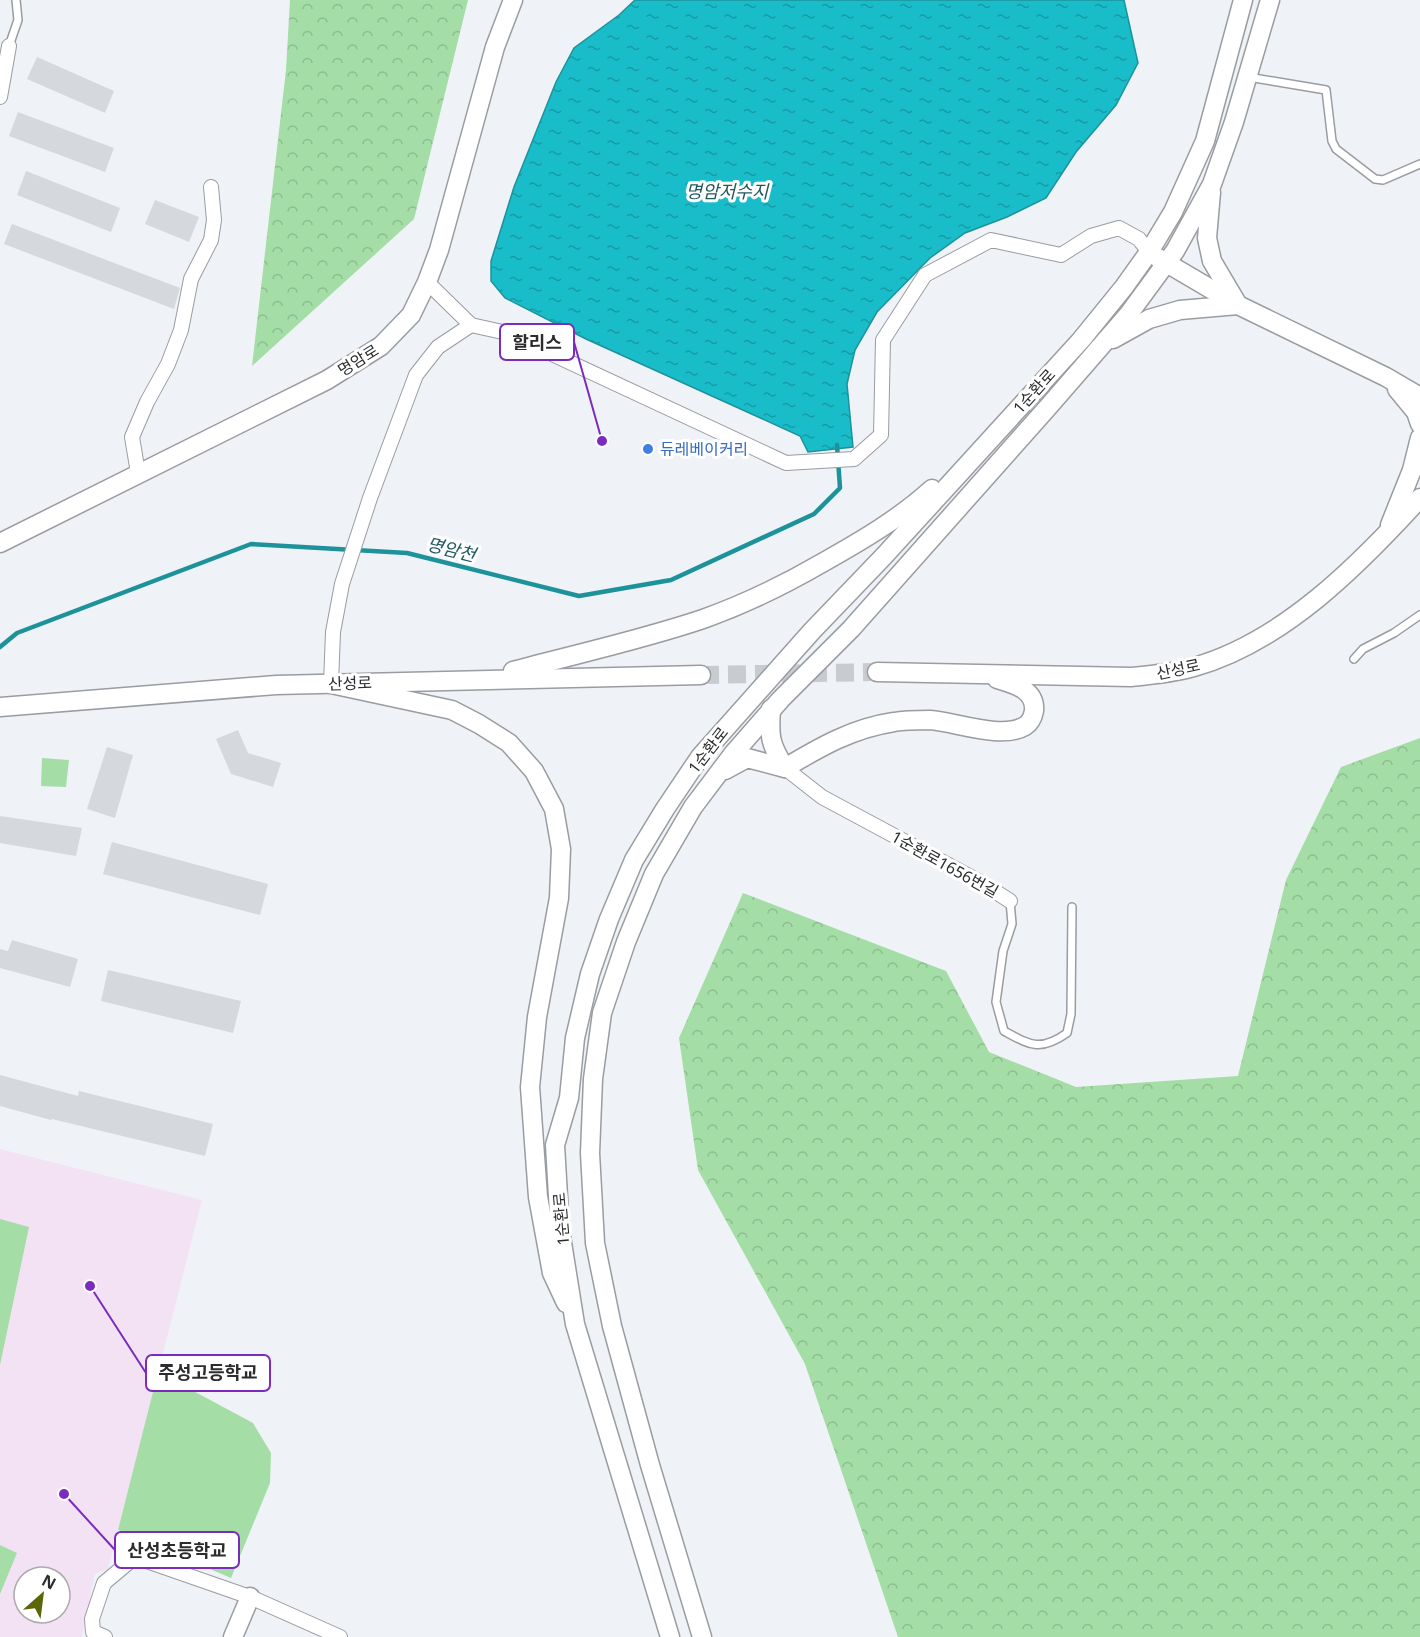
<svg xmlns="http://www.w3.org/2000/svg" width="1420" height="1637" viewBox="0 0 1420 1637" font-family="'Noto Sans','Noto Sans KR',sans-serif">
	<defs>
		<pattern id="forest-crowns" width="20" height="18" patternUnits="userSpaceOnUse" patternTransform="scale(1.5)"><rect width="20" height="18" fill="#a4dda5"/><path d="M2 6a3 3 0 1 1 6 0M12 15a3 3 0 1 1 6 0" fill="none" stroke="#8dbe8e"/></pattern>
		<pattern id="water-ripples" width="26" height="14" patternUnits="userSpaceOnUse" patternTransform="scale(1.5)"><rect width="26" height="14" fill="#19bdc9"/><path d="M2 4q2-2 4 0t4 0M15 11q2-2 4 0t4 0" fill="none" stroke="#179aa4"/></pattern>
	</defs>
	<rect width="100%" height="100%" fill="#eff3f7"/>
	<path fill="#f3e2f4" fill-rule="evenodd" d="M0,1149L202,1200L108,1569L95,1574L82,1637H0ZM24,1577H60V1613H24Z"/>
	<g fill="url(#forest-crowns)">
		<path d="M290,0H468L414,219L252,366L286,70Z"/>
		<path d="M1420,738V1637H898L805,1364L698,1170L679,1038L743,893L946,971L989,1052L1076,1087L1238,1076L1286,880L1341,767Z"/>
	</g>
	<g fill="#a4dda5">
		<path d="M42,758L69,760L66,787L41,786Z"/>
		<path d="M0,1219L29,1227L0,1365Z"/>
		<path d="M158,1372L253,1423L271,1453L270,1483L231,1578L118,1530Z"/>
		<path d="M0,1545L17,1553L0,1594Z"/>
	</g>
	<path fill="url(#water-ripples)" stroke="#1e929a" stroke-width="1.5" d="M635,0H1124L1138,63L1116,105L1076,152L1046,198L1007,217L965,233L930,258L877,312L855,350L847,384L853,447L808,452L800,436L586,339L505,298L491,281V261L514,187L556,82L574,48L619,15Z"/>
	<g fill="none" stroke-linecap="round" stroke-linejoin="round">
		<path stroke="#1e929a" stroke-width="4.5" d="M0,647L17,633L251,544L407,553L579,596L671,580L814,514L840,488L837,445"/>
	</g>
	<g fill="#d5d8dc">
		<path d="M37,57L114,91L105,113L27,79Z"/>
		<path d="M18,112L114,148L105,172L9,136Z"/>
		<path d="M26,171L120,208L111,232L17,195Z"/>
		<path d="M155,200L199,217L189,242L145,224Z"/>
		<path d="M12,224L180,288L174,309L4,244Z"/>
		<path d="M238,730L248,753L281,763L273,787L231,774L216,739Z"/>
		<path d="M107,747L133,755L115,818L87,809Z"/>
		<path d="M0,816L82,828L76,856L0,843Z"/>
		<path d="M112,842L268,884L260,915L103,874Z"/>
		<path d="M12,940L78,959L70,987L0,968V949L8,951Z"/>
		<path d="M108,970L241,1001L233,1033L101,1001Z"/>
		<path d="M0,1075L78,1096L79,1091L213,1124L205,1156L52,1119L51,1120L0,1106Z"/>
	</g>
	<g fill="none" stroke-linecap="round" stroke-linejoin="round">
		<path stroke="#c8cbcf" stroke-width="18" stroke-dasharray="18 9" stroke-linecap="butt" d="M701,675L877,672"/>
		<g stroke="#999ca1" stroke-width="10">
			<g id="lane">
				<path d="M9,46L18,20L16,0"/>
				<path d="M1248,77L1326,90L1332,141L1336,149L1375,179L1383,180L1420,164"/>
				<path d="M1354,659L1363,649L1394,633L1420,615"/>
				<path d="M1010,901L1012,924L1003,951L996,1002L1004,1031C1030,1045 1040,1052 1067,1033L1071,1014L1072,907"/>
			</g>
		</g>
		<g stroke="#999ca1" stroke-width="16">
			<g id="street">
				<path d="M0,97L9,46"/>
				<path d="M471,325L507,333L786,463L854,459L881,435L883,340L925,275L991,240L1061,255L1091,236L1119,228L1139,239L1149,252"/>
				<path d="M138,473L132,437L147,402L168,364L181,330L191,279L211,240L214,220L211,187"/>
				<path d="M331,684L333,632L342,584L370,498L416,375L438,347L471,325L427,282"/>
				<path d="M785,768L822,797L982,883L1010,901"/>
				<path d="M105,1637L93,1632L92,1619L104,1583L135,1557L250,1597L340,1637"/>
			</g>
		</g>
		<g stroke="#999ca1" stroke-width="21">
			<g id="secondary">
				<path d="M1158,258L1238,305L1386,377L1420,397"/>
				<path d="M1113,339L1149,319L1180,310L1238,305L1212,261L1207,238L1211,192"/>
				<path d="M1397,389L1416,412L1420,424"/>
				<path d="M1390,525L1412,470L1420,438"/>
				<path d="M0,543L327,380L381,346L411,315L427,282L439,250L495,47L513,0"/>
				<path d="M513,671C576,654 641,640 703,619C745,604 784,585 822,563C861,541 899,519 932,489"/>
				<path d="M877,672L1131,677C1152,675 1174,673 1194,667C1283,642 1359,565 1420,498"/>
				<path d="M331,684L452,710L479,724L509,743L534,771L554,809L561,849L559,898L537,1017L530,1087L538,1197L552,1273L566,1303"/>
				<path d="M0,707L276,685L701,675"/>
				<path d="M771,709C769,737 770,744 785,768"/>
				<path d="M725,770L747,758L785,768C820,747 853,728 894,722C905,720 919,720 930,720C956,722 1002,740 1025,726C1030,723 1033,716 1034,711C1036,689 1013,684 997,679"/>
				<path d="M233,1637L250,1597"/>
				<path d="M670,1637L575,1324L560,1230L555,1145L569,1098L575,1038L590,974L609,919L634,860L665,809L700,757L812,631L884,556L1081,340L1124,287L1149,252L1173,212L1205,141L1243,0"/>
				<path d="M702,1637L650,1465L612,1326L595,1243L590,1153L593,1079L602,1013L626,942L654,874L693,807L733,754L781,699L851,629L1049,406L1128,315L1175,251L1212,184L1234,122L1270,0"/>
			</g>
		</g>
		<use href="#lane" stroke="#fff" stroke-width="7"/>
		<use href="#street" stroke="#fff" stroke-width="14"/>
		<use href="#secondary" stroke="#fff" stroke-width="18"/>
	</g>
	<circle fill="#3f7fe0" stroke="#fff" stroke-width="2" cx="648" cy="449" r="6"/>
	<g text-anchor="middle" stroke-width="6" stroke-linejoin="round" paint-order="stroke">
		<g font-size="16" fill="#2b2c2e" stroke="#fff">
			<text transform="translate(358 360) rotate(-32)" y="6">명암로</text>
			<text transform="translate(1034 391) rotate(-48)" y="6">1순환로</text>
			<text transform="translate(1178 669) rotate(-12)" y="6">산성로</text>
			<text transform="translate(350 683) rotate(-2)" y="6">산성로</text>
			<text transform="translate(708 750) rotate(-52)" y="6">1순환로</text>
			<text transform="translate(945 864) rotate(29)" y="6">1순환로1656번길</text>
			<text transform="translate(561 1219) rotate(-95)" y="6">1순환로</text>
		</g>
		<g font-size="16" fill="#366cbe" stroke="#fff" text-anchor="start">
			<text x="660" y="455">듀레베이커리</text>
		</g>
		<g font-size="18" font-style="italic" fill="#1e595f" stroke="#fff">
			<text x="727" y="198">명암저수지</text>
			<text transform="translate(451 550) rotate(14)" y="6">명암천</text>
		</g>
	</g>
	<path fill="none" stroke="#7b2cbf" stroke-width="2" d="M602 441L574 342M90 1286L146 1373M64 1494L115 1550"/>
	<g fill="#7b2cbf" stroke="#fff" stroke-width="2">
		<circle cx="602" cy="441" r="6"/>
		<circle cx="90" cy="1286" r="6"/>
		<circle cx="64" cy="1494" r="6"/>
	</g>
	<g fill="#fff" stroke="#7b2cbf" stroke-width="2">
		<rect x="500" y="324" width="74" height="36" rx="6"/>
		<rect x="146" y="1355" width="124" height="36" rx="6"/>
		<rect x="115" y="1532" width="124" height="36" rx="6"/>
	</g>
	<g font-size="18" text-anchor="middle" font-weight="bold" fill="#2b2c2e">
		<text x="537" y="349">할리스</text>
		<text x="208" y="1379">주성고등학교</text>
		<text x="177" y="1557">산성초등학교</text>
	</g>
	<g transform="translate(42 1595) rotate(28)"><circle r="28" fill="#ffffff" stroke="#aaabab" stroke-width="1.5"/>
	<path d="M0-4.5L10 22L0 15L-10 22Z" fill="#5b6607"/>
	<text y="-9" font-size="16" font-weight="bold" text-anchor="middle" fill="#2b2c2e">N</text>
	</g>
</svg>
